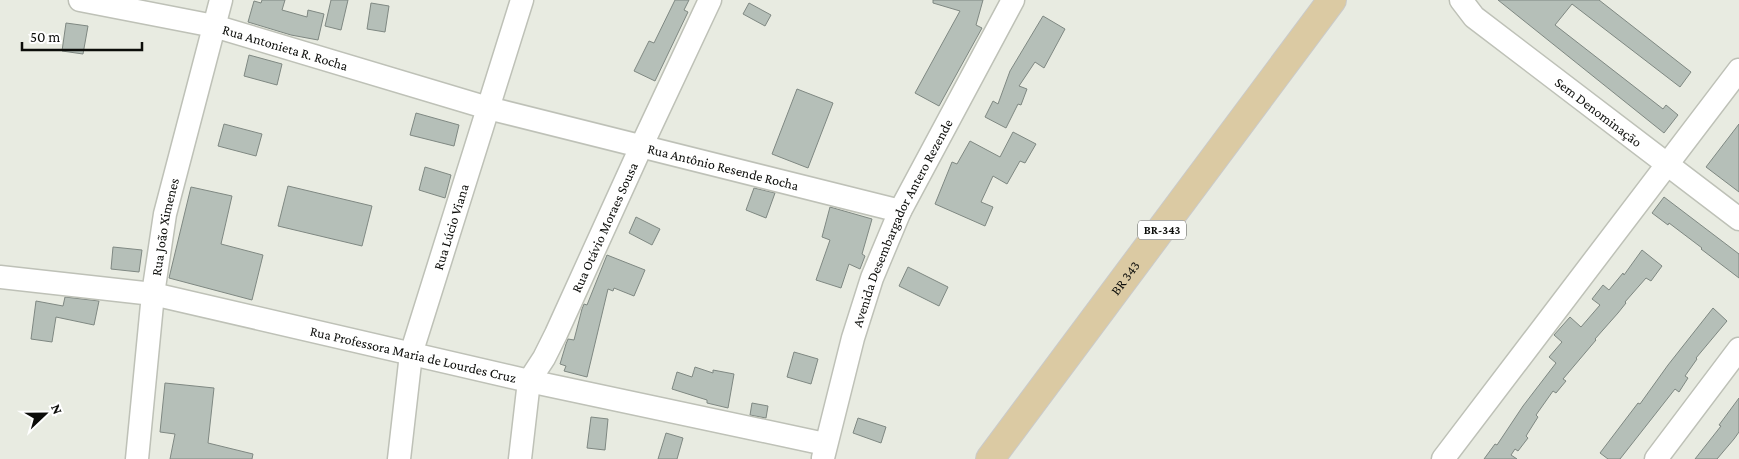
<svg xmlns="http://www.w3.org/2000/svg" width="1739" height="459" viewBox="0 0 1739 459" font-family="'Crimson Pro',serif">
	<rect width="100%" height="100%" fill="#e8ebe1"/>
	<g fill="#b5bfb8" stroke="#7f8882">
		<path d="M262,0H285L282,10L307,17L308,10L324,14L318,40L291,35L248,22L254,1L261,3Z"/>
		<path d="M331,0H348L341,30L325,26Z"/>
		<path d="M675,0H689L684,10L688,12L655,81L634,71L649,41L654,43Z"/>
		<path d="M933,0H983L976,25L982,28L939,106L915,93L960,11L933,3Z"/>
		<path d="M1498,0H1599L1691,72L1680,87L1572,4L1555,25L1663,109L1666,105L1678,115L1664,133Z"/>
		<path d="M371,3L389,6L385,32L367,29Z"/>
		<path d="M749,3L771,15L765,26L743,14Z"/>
		<path d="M1043,16L1065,29L1044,68L1035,62L1019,86L1027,89L1021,105L1018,104L1006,128L985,117L993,101L998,104L1010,71Z"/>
		<path d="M66,23L88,26L83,54L62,51Z"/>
		<path d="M249,55L282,64L277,85L244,76Z"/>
		<path d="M797,89L833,103L808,168L772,154Z"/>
		<path d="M416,113L459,125L454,146L410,135Z"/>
		<path d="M224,124L262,134L256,156L218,146Z"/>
		<path d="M1739,124V192L1706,167Z"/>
		<path d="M1013,132L1036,144L1025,163L1020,161L1007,184L993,176L981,202L993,207L985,226L935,204L952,162L957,164L970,141L1000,157Z"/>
		<path d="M425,167L451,175L445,198L419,190Z"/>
		<path d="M288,186L372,206L362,246L278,226Z"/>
		<path d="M191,187L232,196L221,244L263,255L252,300L169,278Z"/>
		<path d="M754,188L775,193L766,218L746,210Z"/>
		<path d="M1664,197L1739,254V278L1701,249L1702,248L1669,223L1668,225L1652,213Z"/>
		<path d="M830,207L872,219L862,254L865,256L860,269L849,264L841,288L816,280L830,240L822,237Z"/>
		<path d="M636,217L660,229L652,245L629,233Z"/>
		<path d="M113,247L142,250L139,272L111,269Z"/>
		<path d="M1642,250L1662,266L1651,281L1646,278L1625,302L1626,303L1618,313L1595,339L1596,340L1563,379L1566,381L1556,393L1553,391L1536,415L1538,417L1526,436L1528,438L1518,451L1515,449L1511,455L1517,459H1484L1495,444L1497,445L1523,406L1556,363L1549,357L1562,342L1554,335L1570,317L1581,327L1600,305L1592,299L1603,285L1609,290L1623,273L1624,275Z"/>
		<path d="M607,255L645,270L634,296L614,288L613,291L608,289L587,377L564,371L566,366L560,364L566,344L568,339L574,340L582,309L584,304L587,305Z"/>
		<path d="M908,267L948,287L939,306L899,286Z"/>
		<path d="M65,297L99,301L94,325L56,317L52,342L31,339L36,301L63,306Z"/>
		<path d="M1713,308L1727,321L1696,358L1697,359L1685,376L1688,378L1679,392L1675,389L1620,459H1608L1600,453L1638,403L1640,404L1668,365Z"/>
		<path d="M794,352L818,359L811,384L787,377Z"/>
		<path d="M695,367L713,373V370L734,374L728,408L707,403V400L672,389L677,372L692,377Z"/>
		<path d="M165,383L214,388L208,443L253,454L252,459H170L175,434L160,432Z"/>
		<path d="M1739,398V432L1734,439L1717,459H1695L1721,426L1719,425Z"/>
		<path d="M752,403L768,406L766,418L750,415Z"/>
		<path d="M591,417L608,419L605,450L587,448Z"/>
		<path d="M858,418L886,427L881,443L853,433Z"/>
		<path d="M666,433L683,438L677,459H658Z"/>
	</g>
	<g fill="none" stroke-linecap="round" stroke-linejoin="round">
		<g stroke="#bec1b7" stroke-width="25">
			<g id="minor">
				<path id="s1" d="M80,0L214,26L488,108L900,211"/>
				<path id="s2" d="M1461,0L1474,17L1739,219"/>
				<path id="s3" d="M0,277L153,294L529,381L825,444"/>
				<path id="s4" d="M823,458L853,338L872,278L900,211L1013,0"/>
				<path id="s5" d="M137,459L153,294L165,214L221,0"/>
				<path id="s6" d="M399,459L411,354L522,0"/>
				<path id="s7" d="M520,459L529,381L544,358L556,334L641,147L710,0"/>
				<path d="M1443,459L1739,70"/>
				<path d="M1656,459L1739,349"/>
			</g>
		</g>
		<g stroke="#cacac9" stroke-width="30">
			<g id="major">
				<path id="s8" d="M990,459L1332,0"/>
			</g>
		</g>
		<use href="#minor" stroke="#fff" stroke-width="22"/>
		<use href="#major" stroke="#dbcaa3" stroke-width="28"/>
	</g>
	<g text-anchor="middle" stroke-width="4" stroke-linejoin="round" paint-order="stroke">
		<rect fill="#fff" stroke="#555654" stroke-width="1" x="1138" y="220.5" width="48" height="19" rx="4"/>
		<g font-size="12" font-weight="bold" fill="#0c0d0a">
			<text x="1162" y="234">BR-343</text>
		</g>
		<g font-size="14" fill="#0c0d0a" stroke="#fff">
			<text dy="5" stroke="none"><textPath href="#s1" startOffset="211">Rua Antonieta R. Rocha</textPath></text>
			<text dy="5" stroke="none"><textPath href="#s2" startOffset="178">Sem Denominação</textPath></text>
			<text dy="5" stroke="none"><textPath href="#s1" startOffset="665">Rua Antônio Resende Rocha</textPath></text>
			<text dy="5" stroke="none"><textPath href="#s4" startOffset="249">Avenida Desembargador Antero Rezende</textPath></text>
			<text dy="5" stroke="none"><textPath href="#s5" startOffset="234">Rua João Ximenes</textPath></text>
			<text dy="5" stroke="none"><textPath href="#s6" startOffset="239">Rua Lúcio Viana</textPath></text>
			<text dy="5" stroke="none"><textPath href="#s7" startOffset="250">Rua Otávio Moraes Sousa</textPath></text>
			<text dy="5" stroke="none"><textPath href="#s8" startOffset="226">BR 343</textPath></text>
			<text dy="5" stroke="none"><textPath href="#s3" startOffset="421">Rua Professora Maria de Lourdes Cruz</textPath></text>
		</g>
	</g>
	<g transform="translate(45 414) rotate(68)" stroke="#ffffff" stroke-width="4" paint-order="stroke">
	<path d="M0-4L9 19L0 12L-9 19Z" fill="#0c0d0a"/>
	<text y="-8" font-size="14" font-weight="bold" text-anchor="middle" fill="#0c0d0a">N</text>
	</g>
	<path d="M22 42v8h120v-8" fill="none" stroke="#0c0d0a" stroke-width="2.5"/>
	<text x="30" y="42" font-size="15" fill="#0c0d0a" stroke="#ffffff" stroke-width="4" paint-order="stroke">50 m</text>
</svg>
